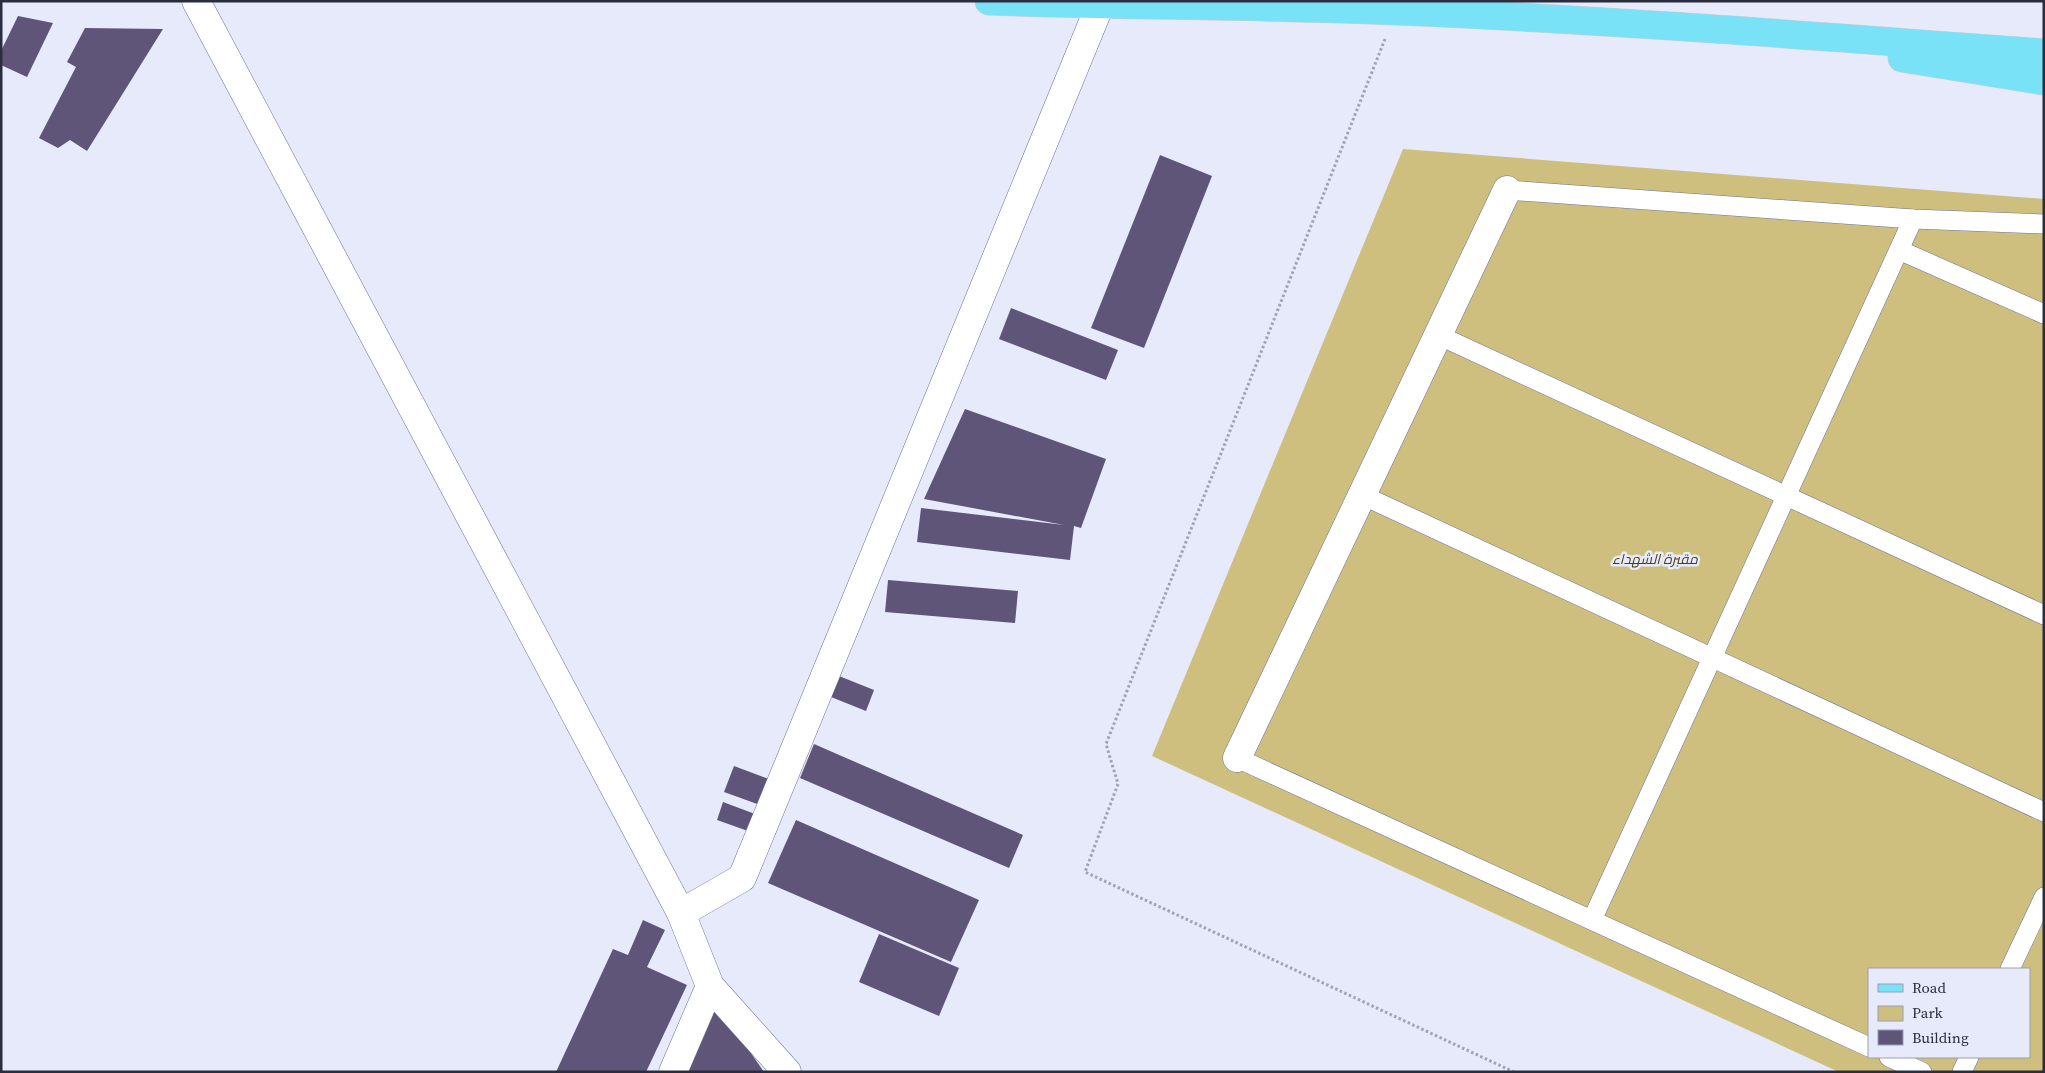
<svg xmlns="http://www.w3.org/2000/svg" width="2045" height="1073" viewBox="0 0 2045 1073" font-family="'Source Serif 4',Cairo,serif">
	<rect width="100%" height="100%" fill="#e6eafb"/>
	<path fill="#cfbf7f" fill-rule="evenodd" d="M1403,149L2044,199V1072H1839L1152,756ZM1869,969H2029V1057H1869Z"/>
	<g fill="#5f5579">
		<path d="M18,16L53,23L27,77L1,65V51Z"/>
		<path d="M85,28L163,29L87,151L70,140L58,148L39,138L76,67L67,62Z"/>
		<path d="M1160,155L1212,176L1144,348L1091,328Z"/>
		<path d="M1011,308L1118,350L1106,380L999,339Z"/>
		<path d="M965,409L1106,459L1081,528L1074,526L1070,560L917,542L921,508L1064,525L924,499Z"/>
		<path d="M888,580L1018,591L1015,623L885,612Z"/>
		<path d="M839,676L874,690L866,711L831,697Z"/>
		<path d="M814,744L1023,835L1009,868L800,778Z"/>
		<path d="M734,766L769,779L760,805L724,792Z"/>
		<path d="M723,802L755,814L748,831L717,820Z"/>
		<path d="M796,820L979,900L951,962L768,883Z"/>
		<path d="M643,920L665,930L647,967L687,985L646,1072H556L613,949L628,955Z"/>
		<path d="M879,934L959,968L939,1016L859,982Z"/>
		<path d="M715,1001L764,1072H684Z"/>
	</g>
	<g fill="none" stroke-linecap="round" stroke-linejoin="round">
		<g stroke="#6c7398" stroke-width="20">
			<g id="lane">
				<path d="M1507,190L1913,219L2044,224"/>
				<path d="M1899,250L2044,314"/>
				<path d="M1438,335L2044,615"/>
				<path d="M1362,495L2044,812"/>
				<path d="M1237,758L1869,1047"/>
				<path d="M1592,920L1913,219"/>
				<path d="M2010,969L2044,897"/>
				<path d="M1889,1057L1922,1072"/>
				<path d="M1962,1072L1969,1057"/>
			</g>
		</g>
		<g stroke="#6c7398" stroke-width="29">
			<g id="street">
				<path d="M196,1L681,913L710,986L787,1072"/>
				<path d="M1237,758L1507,190"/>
				<path d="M681,913L742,878L1100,5"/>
				<path d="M673,1072L710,986"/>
			</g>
		</g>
		<g stroke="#cccdd0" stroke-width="29">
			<g id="primary">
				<path d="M989,1C1125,6 1261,5 1397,11C1613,20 1828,37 2044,53"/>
				<path d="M1902,58L2044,81"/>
			</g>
		</g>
		<path stroke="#9fa3b3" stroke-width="3" stroke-dasharray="2.5 2.5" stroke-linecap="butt" d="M1385,39L1106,744L1118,784L1085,872L1514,1072"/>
		<use href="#lane" stroke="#fff" stroke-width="19"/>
		<use href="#street" stroke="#fff" stroke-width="28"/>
		<use href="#primary" stroke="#7ae2f6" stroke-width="28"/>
	</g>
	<g text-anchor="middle" stroke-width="5" stroke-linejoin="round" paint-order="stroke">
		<g font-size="14" font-style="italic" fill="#4d420f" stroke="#e6eafb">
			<text x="1655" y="564">مقبرة الشهداء</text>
		</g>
	</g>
	<rect width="2045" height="1073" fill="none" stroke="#2a2d3d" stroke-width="5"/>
	<rect x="1868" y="968" width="162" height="90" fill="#e6eafb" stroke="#9b9eaf"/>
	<rect x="1878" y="984" width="25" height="8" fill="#7ae2f6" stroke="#9b9eaf"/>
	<text x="1912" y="993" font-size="15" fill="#2a2d3d">Road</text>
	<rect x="1878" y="1006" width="25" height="15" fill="#cfbf7f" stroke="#9b9eaf"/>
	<text x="1912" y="1018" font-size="15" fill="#2a2d3d">Park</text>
	<rect x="1878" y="1030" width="25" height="15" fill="#5f5579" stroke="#9b9eaf"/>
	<text x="1912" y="1043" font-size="15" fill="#2a2d3d">Building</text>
</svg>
